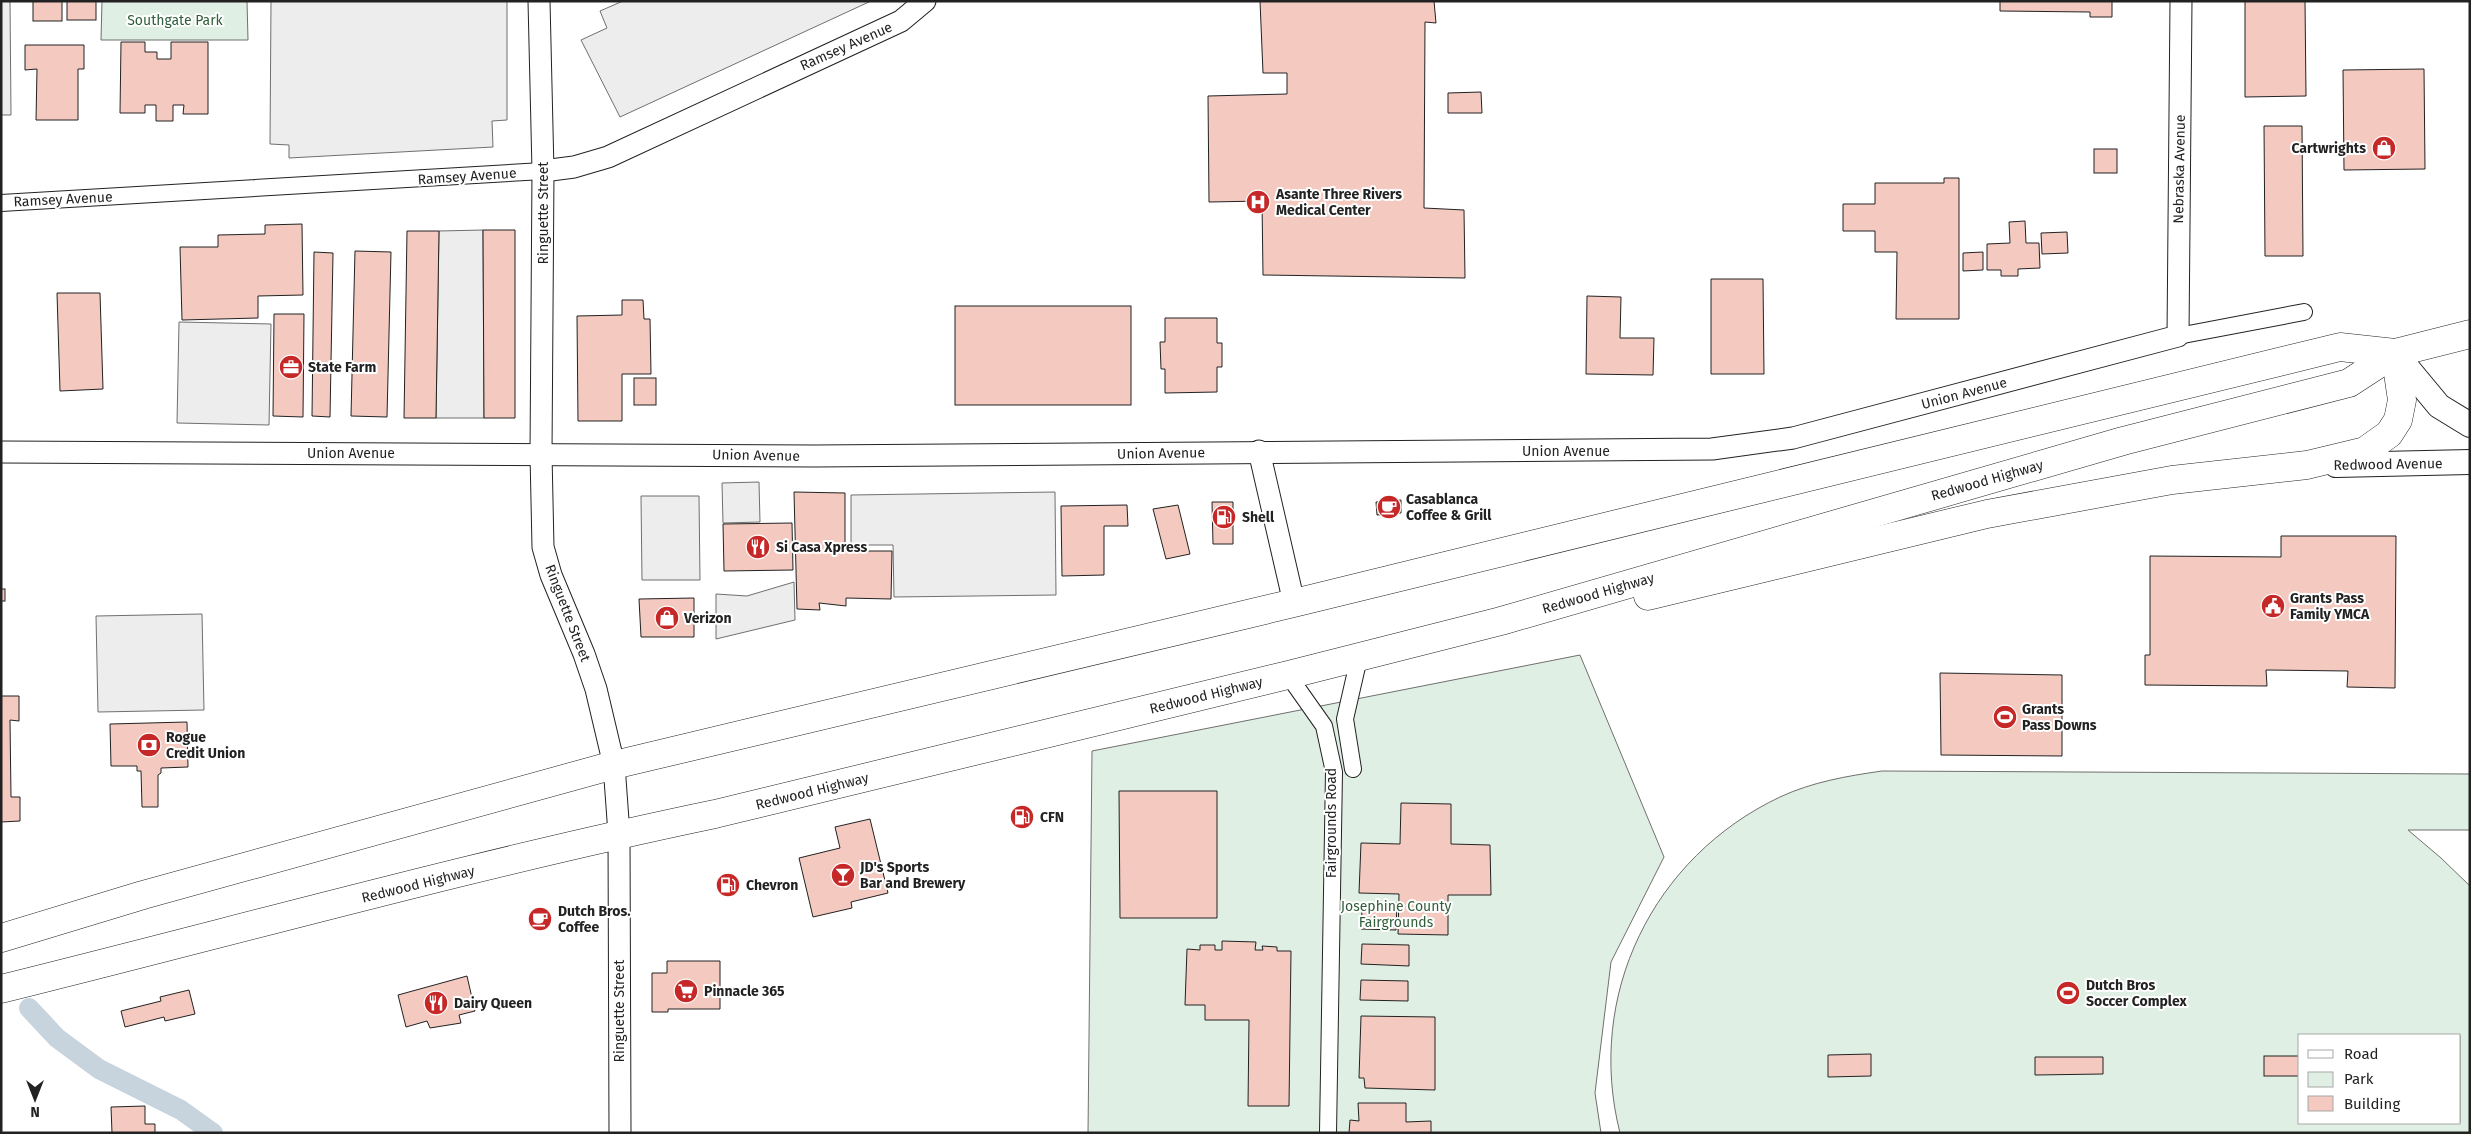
<svg xmlns="http://www.w3.org/2000/svg" width="2471" height="1134" viewBox="0 0 2471 1134" font-family="'Fira Sans',sans-serif">
	<rect width="100%" height="100%" fill="#fff"/>
	<g fill="#e0efe3" stroke="#6f6f6f" fill-rule="evenodd">
		<path d="M102,1H247L248,40H101Z"/>
		<path d="M1580,655L1664,857L1611,962L1595,1093L1601,1133H1088L1092,751Z"/>
		<path d="M1882,771L2470,774V830H2408L2441,858L2470,886V1133H1620C1585,995 1653,857 1780,797C1812,782 1847,776 1882,771ZM2300,1035H2460V1123H2300Z"/>
	</g>
	<g fill="#ededed" stroke="#6f6f6f">
		<path d="M1,1H10L11,115H1Z"/>
		<path d="M271,1H507V120L492,121L493,147L289,158V145L270,144Z"/>
		<path d="M623,1H871L620,117L581,40L607,28L600,11Z"/>
		<path d="M483,230L484,418H436L439,231Z"/>
		<path d="M179,322L271,324L269,425L177,423Z"/>
		<path d="M759,482L760,522L723,523L722,483Z"/>
		<path d="M1055,492L1056,595L894,597L893,545H851V495Z"/>
		<path d="M641,496H699L700,580H642Z"/>
		<path d="M794,582L795,620L716,639V594L747,596Z"/>
		<path d="M202,614L204,710L98,712L96,616Z"/>
	</g>
	<g fill="none" stroke-linecap="round" stroke-linejoin="round">
		<path stroke="#c7d3dd" stroke-width="20" d="M29,1008L57,1038L99,1069L181,1110L213,1133"/>
	</g>
	<g fill="#f3c9c0" stroke="#222">
		<rect x="33" y="1" width="29" height="20"/>
		<rect x="67" y="1" width="29" height="19"/>
		<path d="M1260,1H1434L1436,23L1425,22L1424,208L1464,210L1465,278L1263,275L1262,201L1209,202L1208,96L1287,94V73H1263Z"/>
		<path d="M2000,1H2112V17H2090V12L2000,11Z"/>
		<path d="M2245,1H2305L2306,96L2245,97Z"/>
		<path d="M121,42H145V52H157V59H171V42H208V114H183L184,105H173V121H156V105H145V113H120Z"/>
		<path d="M25,45H84V69H78V120H36L37,69L25,70Z"/>
		<path d="M2424,69L2425,169L2344,170L2343,70Z"/>
		<path d="M1481,92L1482,113H1448V93Z"/>
		<path d="M2264,126H2302L2303,256H2265Z"/>
		<rect x="2094" y="149" width="23" height="24"/>
		<path d="M1944,178H1959V319H1896L1897,252H1875V231H1843V204H1875V183H1944Z"/>
		<path d="M2025,221L2026,243H2039L2040,268L2018,269V276H2001V270H1987V244L2010,243L2009,222Z"/>
		<path d="M302,224L303,295L258,296V318L182,320L180,247H218V235L265,234V225Z"/>
		<path d="M483,230H515V418H484Z"/>
		<path d="M407,231H439L436,418H404Z"/>
		<path d="M2067,232L2068,253L2042,254L2041,233Z"/>
		<path d="M355,251L391,252L387,417L351,416Z"/>
		<path d="M314,252L333,253L330,417L312,416Z"/>
		<path d="M1983,252V270L1963,271V253Z"/>
		<path d="M1711,279H1763L1764,374H1711Z"/>
		<path d="M57,293H100L103,389L60,391Z"/>
		<path d="M1587,296L1621,297L1620,338H1654L1653,375L1586,374Z"/>
		<path d="M622,300H643L644,319H650L651,374H622V421H578L577,316L622,315Z"/>
		<rect x="955" y="306" width="176" height="99"/>
		<path d="M274,314H304L303,417L273,416Z"/>
		<path d="M1165,318H1217V343H1222V367H1217V392L1165,393V369H1161L1160,342H1165Z"/>
		<rect x="634" y="378" width="22" height="27"/>
		<path d="M794,492L845,493V551H892L891,599L846,598V606L819,603L820,610L797,609Z"/>
		<path d="M1401,500V513L1377,515L1376,502Z"/>
		<path d="M1212,502H1233V544H1213Z"/>
		<path d="M1127,505L1128,526H1104V575L1062,576L1061,506Z"/>
		<path d="M1178,505L1190,554L1166,559L1153,509Z"/>
		<path d="M792,523L793,570L724,571L723,524Z"/>
		<path d="M2281,536H2396L2395,688L2347,687L2348,671L2266,670L2267,686L2145,685V655H2150V556L2281,557Z"/>
		<rect x="1" y="589" width="4" height="12"/>
		<path d="M694,598V637H641L639,599Z"/>
		<path d="M1940,673L2062,675V756L1941,755Z"/>
		<path d="M1,696H19V721L10,720L11,797H20V821L1,822Z"/>
		<path d="M187,722L188,767L161,768V773L158,775V807H142L141,771H137V766H111L110,724Z"/>
		<path d="M1119,791H1217V918H1120Z"/>
		<path d="M1401,803L1451,804V844L1490,845L1491,895H1448V935L1398,934L1399,894L1359,893L1361,843L1400,844Z"/>
		<path d="M870,819L888,893L851,902L852,908L813,917L799,858L840,848L835,827Z"/>
		<path d="M1382,903H1397L1396,930L1361,929L1362,910H1382Z"/>
		<path d="M1222,941L1256,942L1255,950H1263L1262,946L1277,947V951H1291L1289,1106H1248L1249,1020H1205V1005H1185L1187,949L1200,950V945H1215V950H1222Z"/>
		<path d="M1362,944L1409,945V966L1361,964Z"/>
		<path d="M667,961H720V1009H668V1012H652V973H667Z"/>
		<path d="M467,976L475,1011L459,1015L461,1023L430,1028L427,1021L406,1027L398,995Z"/>
		<path d="M1361,980L1408,981V1001L1360,1000Z"/>
		<path d="M189,990L195,1014L165,1021L164,1017L125,1027L121,1011L161,1001L160,997Z"/>
		<path d="M1361,1016L1435,1017V1090L1365,1088L1364,1078H1359Z"/>
		<path d="M1871,1054V1076L1828,1077V1055Z"/>
		<rect x="2264" y="1056" width="36" height="20"/>
		<path d="M2035,1057H2103V1074L2035,1075Z"/>
		<path d="M1358,1103H1406V1122L1431,1121V1133H1349L1350,1120L1359,1121Z"/>
		<path d="M145,1106V1124H155V1133H112L111,1107Z"/>
	</g>
	<g fill="none" stroke-linecap="round" stroke-linejoin="round">
		<g stroke="#222" stroke-width="18">
			<g id="minor">
				<path d="M1,203L543,171"/>
				<path d="M2178,336L2304,312"/>
				<path d="M1288,675L1324,726L1334,772L1328,1133"/>
				<path d="M1353,769L1345,719L1359,658"/>
			</g>
		</g>
		<g stroke="#222" stroke-width="23">
			<g id="tertiary">
				<path d="M539,1L543,171L541,454L543,547L551,575L584,654L596,689L614,765L619,834L620,1133"/>
				<path d="M543,171L574,167L608,157L901,21L925,1"/>
				<path d="M1259,451L1294,603"/>
				<path d="M1,452L815,456L1712,449L1793,438L2178,336L2181,1"/>
			</g>
		</g>
		<g stroke="#222" stroke-width="26">
			<g id="secondary">
				<path d="M2395,353L2439,406L2470,425"/>
				<path d="M2336,465L2470,462"/>
			</g>
		</g>
		<g stroke="#222" stroke-width="29">
			<g id="trunk">
				<path d="M1648,596L1987,514L2172,480L2307,465L2365,451L2389,434L2398,420L2402,400L2395,353"/>
				<path d="M1,938L143,895L614,765L1294,603L2340,347L2395,353"/>
				<path d="M1,989C239,930 475,864 715,814L1288,675L1501,621L2123,441L2349,383L2395,353L2470,334"/>
			</g>
		</g>
		<use href="#minor" stroke="#fff" stroke-width="16"/>
		<use href="#tertiary" stroke="#fff" stroke-width="21"/>
		<use href="#secondary" stroke="#fff" stroke-width="24"/>
		<use href="#trunk" stroke="#fff" stroke-width="28"/>
	</g>
	<defs>
		<g id="shop-disc" transform="scale(1.25)"><circle r="9.5" fill="#c62828" stroke="#fff"/><path d="M-5-2.5h2.3a2.7 3.5 0 0 1 5.4 0H5L5.5 6h-11ZM-1.5-2.5h3a1.5 2.3 0 0 0-3 0Z" fill="#fff"/></g>
		<g id="hospital-disc" transform="scale(1.25)"><circle r="9.5" fill="#c62828" stroke="#fff"/><path d="M-5-5h3v3.5h4V-5h3V5h-3V1.5h-4V5h-3Z" fill="#fff"/></g>
		<g id="office-disc" transform="scale(1.25)"><circle r="9.5" fill="#c62828" stroke="#fff"/><path d="M-6-3h4V-5.5h4V-3h4V5H-6ZM-1-4.5V-3h2v-1.5ZM-6 0V1H6V0Z" fill="#fff"/></g>
		<g id="cafe-disc" transform="scale(1.25)"><circle r="9.5" fill="#c62828" stroke="#fff"/><path d="M-5.5-4.5H6V0H3Q3 3.5 0 3.5H-2.5Q-5.5 3.5-5.5 0ZM3-3.2v2h1.7v-2ZM-6 4.5H4V6H-6Z" fill="#fff"/></g>
		<g id="fuel-disc" transform="scale(1.25)"><circle r="9.5" fill="#c62828" stroke="#fff"/><path d="M-5.5-6h7V0h2V4h1.3V-2.5L3-4.5l.8-.8L6-3V5H2.5V1h-1V6h-7ZM-4.2-4.7v3.2H.2V-4.7Z" fill="#fff"/></g>
		<g id="restaurant-disc" transform="scale(1.25)"><circle r="9.5" fill="#c62828" stroke="#fff"/><path d="M-5-6h1v4h1v-4h1v4h1v-4h1v5L-1.5 .5V6h-2V.5L-5-1ZM5-6V6H3V1.5H1.5Q1.5-4 5-6Z" fill="#fff"/></g>
		<g id="civic-disc" transform="scale(1.25)"><circle r="9.5" fill="#c62828" stroke="#fff"/><path d="M-.6-6.5H3V-4.5H.6V-3L4-1V1h2V6H-6V1h2V-1L-.6-3ZM-1.2 2.5V6h2.4V2.5Z" fill="#fff"/></g>
		<g id="stadium-disc" transform="scale(1.25)"><circle r="9.5" fill="#c62828" stroke="#fff"/><path d="M0-5a6.5 5 0 1 0 0 10a6.5 5 0 1 0 0-10ZM-3.5-1.8h7v3.6h-7Z" fill="#fff"/></g>
		<g id="bank-disc" transform="scale(1.25)"><circle r="9.5" fill="#c62828" stroke="#fff"/><path d="M-6-4H6V4H-6ZM0-2.3a2.3 2.3 0 1 0 0 4.6a2.3 2.3 0 1 0 0-4.6Z" fill="#fff"/></g>
		<g id="bar-disc" transform="scale(1.25)"><circle r="9.5" fill="#c62828" stroke="#fff"/><path d="M-6-5H6L.8 .8V4.5H3.5V6h-7V4.5H-.8V.8Z" fill="#fff"/></g>
		<g id="supermarket-disc" transform="scale(1.25)"><circle r="9.5" fill="#c62828" stroke="#fff"/><path d="M-6-5.5h2.5l.6 2H6L4.5 2H-2.5L-4.4-4H-6ZM-1.5 3.2a1.3 1.3 0 1 0 .1 0ZM3 3.2a1.3 1.3 0 1 0 .1 0Z" fill="#fff"/></g>
	</defs>
	<g fill-rule="evenodd">
		<use href="#shop-disc" x="2384" y="148"/>
		<use href="#hospital-disc" x="1258" y="202"/>
		<use href="#office-disc" x="291" y="367"/>
		<use href="#cafe-disc" x="1389" y="507"/>
		<use href="#fuel-disc" x="1224" y="517"/>
		<use href="#restaurant-disc" x="758" y="547"/>
		<use href="#civic-disc" x="2273" y="606"/>
		<use href="#shop-disc" x="667" y="618"/>
		<use href="#stadium-disc" x="2005" y="717"/>
		<use href="#bank-disc" x="149" y="745"/>
		<use href="#fuel-disc" x="1022" y="817"/>
		<use href="#bar-disc" x="843" y="875"/>
		<use href="#fuel-disc" x="728" y="885"/>
		<use href="#cafe-disc" x="540" y="919"/>
		<use href="#supermarket-disc" x="686" y="991"/>
		<use href="#stadium-disc" x="2068" y="993"/>
		<use href="#restaurant-disc" x="436" y="1003"/>
	</g>
	<g text-anchor="middle" stroke-width="4" stroke-linejoin="round" paint-order="stroke">
		<g font-size="14" fill="#2f5e38" stroke="#fff">
			<text x="175" y="25">Southgate Park</text>
			<text x="1396" y="911">Josephine County<tspan x="1396" dy="16">Fairgrounds</tspan></text>
		</g>
		<g font-size="14" fill="#222" stroke="#fff">
			<text transform="translate(846 46) rotate(-24)" y="5">Ramsey Avenue</text>
			<text transform="translate(2179 169) rotate(-89)" y="5">Nebraska Avenue</text>
			<text transform="translate(467 176) rotate(-4)" y="5">Ramsey Avenue</text>
			<text transform="translate(63 199) rotate(-3)" y="5">Ramsey Avenue</text>
			<text transform="translate(543 213) rotate(-90)" y="5">Ringuette Street</text>
			<text transform="translate(1964 393) rotate(-15)" y="5">Union Avenue</text>
			<text x="1566" y="456">Union Avenue</text>
			<text x="351" y="458">Union Avenue</text>
			<text transform="translate(1161 453) rotate(-1)" y="5">Union Avenue</text>
			<text transform="translate(756 455) rotate(1)" y="5">Union Avenue</text>
			<text transform="translate(2388 464) rotate(-1)" y="5">Redwood Avenue</text>
			<text transform="translate(1987 480) rotate(-16)" y="5">Redwood Highway</text>
			<text transform="translate(1598 593) rotate(-16)" y="5">Redwood Highway</text>
			<text transform="translate(568 613) rotate(69)" y="5">Ringuette Street</text>
			<text transform="translate(1206 695) rotate(-14)" y="5">Redwood Highway</text>
			<text transform="translate(812 791) rotate(-14)" y="5">Redwood Highway</text>
			<text transform="translate(1331 823) rotate(-90)" y="5">Fairgrounds Road</text>
			<text transform="translate(418 884) rotate(-14)" y="5">Redwood Highway</text>
			<text transform="translate(619 1011) rotate(-90)" y="5">Ringuette Street</text>
		</g>
		<g font-size="14" font-weight="bold" fill="#222" stroke="#fff" text-anchor="start">
			<text x="2366" y="153" text-anchor="end">Cartwrights</text>
			<text x="1276" y="199">Asante Three Rivers<tspan x="1276" dy="16">Medical Center</tspan></text>
			<text x="308" y="372">State Farm</text>
			<text x="1406" y="504">Casablanca<tspan x="1406" dy="16">Coffee &amp; Grill</tspan></text>
			<text x="1242" y="522">Shell</text>
			<text x="776" y="552">Si Casa Xpress</text>
			<text x="2290" y="603">Grants Pass<tspan x="2290" dy="16">Family YMCA</tspan></text>
			<text x="684" y="623">Verizon</text>
			<text x="2022" y="714">Grants<tspan x="2022" dy="16">Pass Downs</tspan></text>
			<text x="166" y="742">Rogue<tspan x="166" dy="16">Credit Union</tspan></text>
			<text x="1040" y="822">CFN</text>
			<text x="860" y="872">JD's Sports<tspan x="860" dy="16">Bar and Brewery</tspan></text>
			<text x="746" y="890">Chevron</text>
			<text x="558" y="916">Dutch Bros.<tspan x="558" dy="16">Coffee</tspan></text>
			<text x="2086" y="990">Dutch Bros<tspan x="2086" dy="16">Soccer Complex</tspan></text>
			<text x="704" y="996">Pinnacle 365</text>
			<text x="454" y="1008">Dairy Queen</text>
		</g>
	</g>
	<rect width="2471" height="1134" fill="none" stroke="#222222" stroke-width="5"/>
	<rect x="2298" y="1034" width="162" height="90" fill="#ffffff" stroke="#a7a7a7"/>
	<rect x="2308" y="1050" width="25" height="8" fill="#ffffff" stroke="#a7a7a7"/>
	<text x="2344" y="1059" font-size="15" fill="#222222">Road</text>
	<rect x="2308" y="1072" width="25" height="15" fill="#e0efe3" stroke="#a7a7a7"/>
	<text x="2344" y="1084" font-size="15" fill="#222222">Park</text>
	<rect x="2308" y="1096" width="25" height="15" fill="#f3c9c0" stroke="#a7a7a7"/>
	<text x="2344" y="1109" font-size="15" fill="#222222">Building</text>
	<g transform="translate(35 1099) rotate(180)" stroke="#ffffff" stroke-width="4" paint-order="stroke">
	<path d="M0-4L9 19L0 12L-9 19Z" fill="#222222"/>
	<text y="-8" font-size="14" font-weight="bold" text-anchor="middle" fill="#222222">N</text>
	</g>
</svg>
